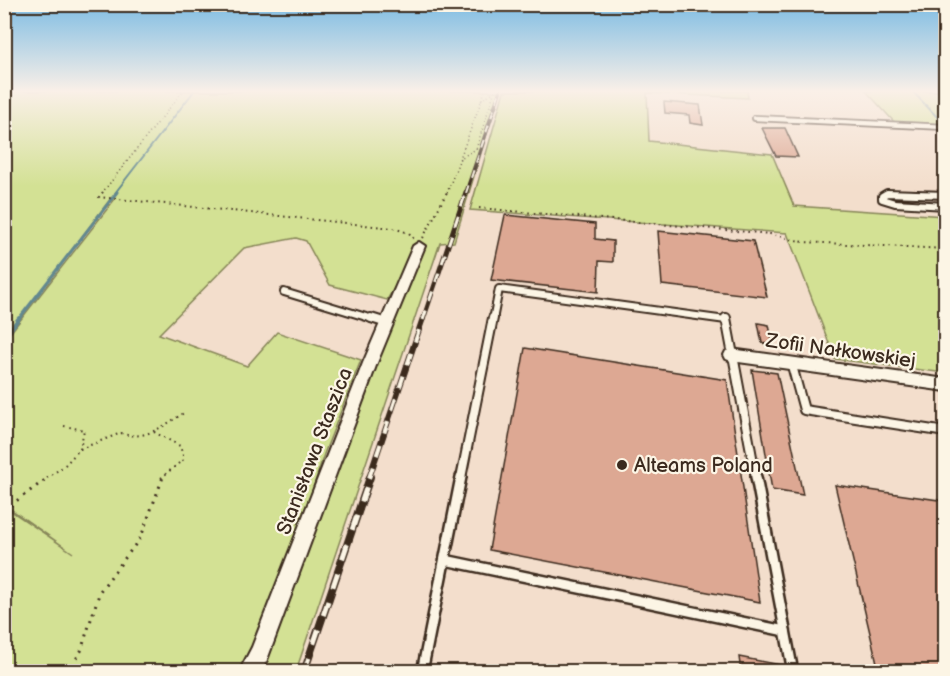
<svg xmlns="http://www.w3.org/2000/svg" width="950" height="676" viewBox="0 0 950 676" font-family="'Balsamiq Sans',sans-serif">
	<rect width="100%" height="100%" fill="#f3decc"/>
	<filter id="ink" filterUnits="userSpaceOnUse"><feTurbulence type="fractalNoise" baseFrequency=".0167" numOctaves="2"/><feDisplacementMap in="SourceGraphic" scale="12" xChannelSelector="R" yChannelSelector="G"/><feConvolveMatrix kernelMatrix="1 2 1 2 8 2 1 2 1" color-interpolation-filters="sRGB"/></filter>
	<g filter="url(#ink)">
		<g fill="#d3e194" stroke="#878659" stroke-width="1.5" fill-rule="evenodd">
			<path d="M5,91H500L454,242L440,243L296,671H5V507L73,553L5,505L4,341L115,199L111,198L5,338ZM296,238L306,241L330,285L387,300L416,251L265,637L324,454L361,360L277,332L247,366L159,334L244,248Z"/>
			<path d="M504,91H747L748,98L647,93L649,141L772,154L794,206L945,216V373L835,359L787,233L470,210Z"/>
			<path d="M866,91H941L945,98V131L941,127L897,125Z"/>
		</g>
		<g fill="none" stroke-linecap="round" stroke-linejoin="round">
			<g stroke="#62888f" stroke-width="2">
				<path d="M912,91L945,125"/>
				<path d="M115,193L194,91"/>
			</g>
			<path stroke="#62888f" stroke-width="3" d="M18,320L117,192"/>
			<path stroke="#62888f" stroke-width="4" d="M4,338L19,318"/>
		</g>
		<g fill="#dda893" stroke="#3b2a1e" stroke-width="1.5">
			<path d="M664,102L700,105L703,125L690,123L689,115L665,113Z"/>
			<path d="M762,128H785L798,157L776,156Z"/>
			<path d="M505,215L595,224V239L613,241V262L599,261L598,292L491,280Z"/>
			<path d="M658,231L753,241L767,297L662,285Z"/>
			<path d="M758,323L769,325L773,345L762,343Z"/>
			<path d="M525,348L727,380L760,602L489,550Z"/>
			<path d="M752,370L777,373L803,495L772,490Z"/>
			<path d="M835,485L945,501V672H917L878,667Z"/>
			<path d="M739,657L785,666L786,672H741Z"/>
		</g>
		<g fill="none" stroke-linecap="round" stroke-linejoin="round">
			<g stroke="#3b2a1e" stroke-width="8">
				<path id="service-far3" d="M755,118L946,127"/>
			</g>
			<g stroke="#3b2a1e" stroke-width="10">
				<g id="service-far2">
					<path d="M946,195L887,193L882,196V199L895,203L946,206"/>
					<path d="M284,292L376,320"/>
					<path d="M493,320L499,289L726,320"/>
				</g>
			</g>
			<g stroke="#3b2a1e" stroke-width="12">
				<g id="service-far1">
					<path d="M371,318L387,323"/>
					<path d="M726,318L756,478"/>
					<path d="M791,362L804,410L946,432"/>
					<path d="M461,478L493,318"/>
				</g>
			</g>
			<g stroke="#3b2a1e" stroke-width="14">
				<g id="service">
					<path d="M756,477L793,672"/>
					<path d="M445,560L785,631"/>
					<path d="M422,672L461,477"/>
				</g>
			</g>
			<g stroke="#3b2a1e" stroke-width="4">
				<g id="minor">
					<path d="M419,242L425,246L377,363L267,660L261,672H239L252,647L363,363L413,246Z"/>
					<path d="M731,349L946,379V391L731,361L726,359L724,355L726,351Z"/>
				</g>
			</g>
			<g stroke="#3b2a1e" stroke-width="1.5" stroke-dasharray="1 3" stroke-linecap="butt">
				<path d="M481,100L495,91"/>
				<path d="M459,159L476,149L494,93"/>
				<path d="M102,193L183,91"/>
				<path d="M447,193L485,91"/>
			</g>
			<g stroke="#3b2a1e" stroke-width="2" stroke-dasharray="1.5 4" stroke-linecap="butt">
				<path d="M103,192L99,197L393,228L409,233L414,239"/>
				<path d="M479,208L770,234L804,242L946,249"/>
				<path d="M423,238L447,192"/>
				<path d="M154,432L180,446L184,459L161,478"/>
				<path d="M80,449L121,433C145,442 164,425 184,413"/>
				<path d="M47,478L64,466L80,449L84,430L64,426"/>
			</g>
			<g stroke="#3b2a1e" stroke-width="3" stroke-dasharray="2 6" stroke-linecap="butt">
				<path d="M4,510L49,477"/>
				<path d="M68,672L81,651L100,591L141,537L163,477"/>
			</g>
			<use href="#service-far3" stroke="#fcf5e5" stroke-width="4.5"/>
			<use href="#service-far2" stroke="#fcf5e5" stroke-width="6"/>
			<use href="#service-far1" stroke="#fcf5e5" stroke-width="8"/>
			<use href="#service" stroke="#fcf5e5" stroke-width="9"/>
			<use href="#minor" fill="#fcf5e5" fill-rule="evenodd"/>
			<g stroke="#3b2a1e" stroke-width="4">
				<path id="rail-far3" d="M466,193L500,91"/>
			</g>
			<g stroke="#3b2a1e" stroke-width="5">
				<path id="rail-far2" d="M423,320L466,192"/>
			</g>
			<g stroke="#3b2a1e" stroke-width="6">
				<path id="rail-far1" d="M369,478L423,318"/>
			</g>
			<g stroke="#3b2a1e" stroke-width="8">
				<path id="rail" d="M304,672L370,477"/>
			</g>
			<use href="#rail-far3" stroke="#fcf5e5" stroke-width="2" stroke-dasharray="8" stroke-linecap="butt"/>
			<use href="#rail-far2" stroke="#fcf5e5" stroke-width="3" stroke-dasharray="10" stroke-linecap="butt"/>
			<use href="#rail-far1" stroke="#fcf5e5" stroke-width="4" stroke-dasharray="12" stroke-linecap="butt"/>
			<use href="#rail" stroke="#fcf5e5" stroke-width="5" stroke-dasharray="15" stroke-linecap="butt"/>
		</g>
	</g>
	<linearGradient id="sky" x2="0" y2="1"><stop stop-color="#7dbce3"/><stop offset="0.49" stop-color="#faf0e8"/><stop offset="1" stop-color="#faf0e8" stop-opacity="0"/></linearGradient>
	<rect width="950" height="186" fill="url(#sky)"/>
	<circle fill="#3b2a1e" stroke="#fcf5e5" stroke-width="2" cx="622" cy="465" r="6"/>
	<g text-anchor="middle" stroke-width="4.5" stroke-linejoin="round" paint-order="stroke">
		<g font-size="20" fill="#3b2a1e" stroke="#fcf5e5">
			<text transform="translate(841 350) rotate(8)" y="7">Zofii Nałkowskiej</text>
			<text transform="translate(314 451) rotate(-69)" y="7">Stanisława Staszica</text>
		</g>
		<g font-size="20" fill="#3b2a1e" stroke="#fcf5e5" text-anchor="start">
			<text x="634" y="472">Alteams Poland</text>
		</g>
	</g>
	<rect width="950" height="676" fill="none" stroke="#fcf5e5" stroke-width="24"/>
	<rect x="12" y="12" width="926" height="652" fill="none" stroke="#3b2a1e" stroke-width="2" filter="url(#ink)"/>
</svg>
